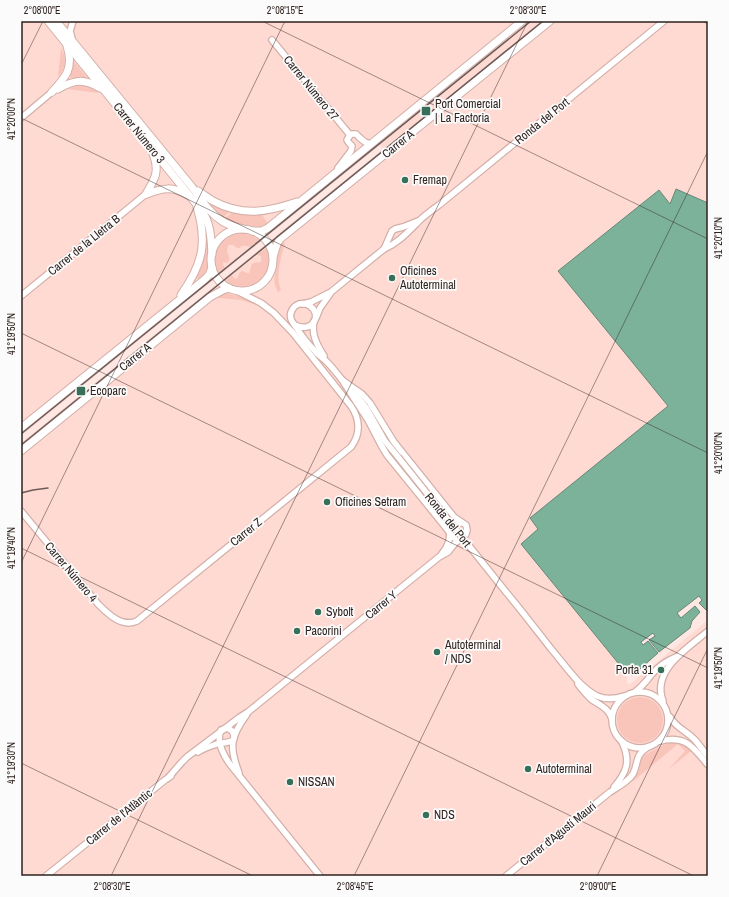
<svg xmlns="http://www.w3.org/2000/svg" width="729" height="897" viewBox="0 0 729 897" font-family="'Archivo Narrow',sans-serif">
	<rect width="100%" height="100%" fill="#ffe8e3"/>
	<path fill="#ffdad2" d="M21,21H708V203L676,189L670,204L658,190L559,271L668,406L530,518L538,529L521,544L622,667L620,669L627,677V682L628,684H630L636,679L708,620V876H21V443L383,149L380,145L21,436Z"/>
	<g fill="#f9c4b9">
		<path d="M61,48C67,58 66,68 58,77Z"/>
		<path d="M72,59L90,81L72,79L69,75L72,69Z"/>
		<path d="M77,86C85,85 92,88 98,93L68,89Z"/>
		<path d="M201,195L231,211L222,218L207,204Z"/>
		<path d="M234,211L261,213L268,224C260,229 255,226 246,225C238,224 232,222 224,219Z"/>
		<path d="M208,233V245L207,258V268L205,274L199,280L195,275L204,236Z"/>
		<path d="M244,233L253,236L259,240L250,247C246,246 243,244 240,248H237L233,245H229C224,254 231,254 229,261L227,263L223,262V265L225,268L218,273C209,253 222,234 244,233Z"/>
		<path d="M282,241L285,243C281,256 275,277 281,290L278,292C271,277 276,277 277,263C278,253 278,251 282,241Z"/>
		<path d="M266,248C278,275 249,297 225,281L232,275L234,278L237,279L240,272L242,271L247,273H249C253,263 249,263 261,262V256L257,255Z"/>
		<path d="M226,293L245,298L261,305L260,306L242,300L219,298L217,297L223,294Z"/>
		<circle cx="640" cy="720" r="23"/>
		<path d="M669,743C678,743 684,745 691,751L669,769L685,751L678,744L632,782L639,771L641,760L645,755L661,746Z"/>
	</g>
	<path fill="#7cb29a" stroke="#658775" d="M676,189L708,203V610H706L699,603L702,600L699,596L677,613L681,618L695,606L700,612L692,621L690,628L659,652L649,640L655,636L653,633L641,642L643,645L648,641L658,653L633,675L627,674L521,544L538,529L530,518L668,406L558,271L659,190L670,204Z"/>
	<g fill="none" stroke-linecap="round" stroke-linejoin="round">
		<g stroke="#d3afa8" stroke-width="8">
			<g id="minor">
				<path d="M72,39L70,31L73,21"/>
				<path d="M272,40L350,135"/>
				<path d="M21,118L52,92"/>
				<path d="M350,135L352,134H356L360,138"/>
				<path d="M360,138L365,142L370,144"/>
				<path d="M338,168L351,151L352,146L349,143L347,140L350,135"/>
				<path d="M384,249L392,231L395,229L403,227L418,221"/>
				<path d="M21,296L146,194"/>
				<path d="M303,304L311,302L331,292L384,249C398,243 408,232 419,221C425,215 432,210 439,205L664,21"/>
				<path d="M316,318L320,308L330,294"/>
				<path d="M314,321C311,334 317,345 324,356"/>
				<path d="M295,325C312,334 323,315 310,306C307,304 303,303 299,304C293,306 289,313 291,319C292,322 294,324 296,327C301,335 308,344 315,351C318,355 323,358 326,361C333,368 338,375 344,382"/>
				<path d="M344,383L368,420L381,445L387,455L447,529C451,535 453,540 460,539"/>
				<path d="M353,391L367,409L385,441L398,457"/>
				<path d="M21,511L98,604C108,614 122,628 137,621L351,447C361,434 360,419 351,406L293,333L274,313L261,303L233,289"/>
				<path d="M441,555L446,548L449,541L451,526L455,522L462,523"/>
				<path d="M506,592C522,611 537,631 552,650C565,665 579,687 597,696C606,700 615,699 624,696"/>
				<path d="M578,684C582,690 586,694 591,699C599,705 609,708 612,719"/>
				<path d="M636,691C643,686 647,680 652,674C659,666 666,661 676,657"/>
				<circle cx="640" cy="720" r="28"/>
				<path d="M663,701C651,670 688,648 708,631"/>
				<path d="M670,717C676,728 685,730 694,739C699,744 703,751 708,756"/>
				<path d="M221,730C216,740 223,754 229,763L320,876"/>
				<path d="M660,741C686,735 693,747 708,765"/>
				<path d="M198,752C204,748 211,746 217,744C224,742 240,744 232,731L228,728L224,729"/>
				<path d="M239,773C229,747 230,737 247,714"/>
				<path d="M168,778L182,762L187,757L240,717L248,712L439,557L448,552L456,542L463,538L466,534L467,530L466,525L454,517L394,442L370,403L362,394L342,380"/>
				<path d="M614,787C627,772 631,761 622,742"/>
				<path d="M46,876L165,780L171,776"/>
				<path d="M506,876L610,792C618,787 628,782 633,774C639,762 634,756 648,747"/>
			</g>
		</g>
		<g stroke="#d3afa8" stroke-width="9">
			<g id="major">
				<path d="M48,21L202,211C211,224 211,239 212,254"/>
				<path d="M56,21L192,187C201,199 209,213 222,221C228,225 236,227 243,229"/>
				<path d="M58,89C74,80 83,78 100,88"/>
				<path d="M52,92C66,77 74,68 67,46"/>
				<path d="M198,191C203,194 208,198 213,201C243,217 267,212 297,202"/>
				<path d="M146,194C155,179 160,171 153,154"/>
				<path d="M147,194C163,188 172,186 188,195"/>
				<circle cx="242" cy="260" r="31"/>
				<path d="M252,231H262L268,228L522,21"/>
				<path d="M273,257L277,244L280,239L550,21"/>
				<path d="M181,295C202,265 208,244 197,207"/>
				<path d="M21,428L204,280L209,275L212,268"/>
				<path d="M21,451L210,297L223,290L229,288"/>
			</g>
		</g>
		<use href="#minor" stroke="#fff" stroke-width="5.5"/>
		<use href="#major" stroke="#fff" stroke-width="7"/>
		<g stroke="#6c5c59" stroke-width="1.5">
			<path d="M21,434L531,21"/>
			<path d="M21,445L543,21"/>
			<path d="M21,493L33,490L48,488"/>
		</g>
		<g stroke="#d3afa8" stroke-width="8" stroke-linecap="butt">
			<path id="minor-bridge" d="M398,457L506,592"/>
		</g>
		<use href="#minor-bridge" stroke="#fff" stroke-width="5.5"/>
	</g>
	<path fill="none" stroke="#2f221f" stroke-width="1" stroke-opacity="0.45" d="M262,21L708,239M702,21L708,24M21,65L43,21M21,118L708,453M21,333L708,668M21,548L694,876M21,563L285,21M21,763L253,876M111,876L528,21M354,876L708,151M597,876L708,648"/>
	<g fill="#367059" stroke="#fbfbfb" stroke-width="1.5">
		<rect x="421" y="106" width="10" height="10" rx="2"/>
		<circle cx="405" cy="180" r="4"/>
		<circle cx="392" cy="278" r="4"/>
		<rect x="76" y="386" width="10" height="10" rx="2"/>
		<circle cx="327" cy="502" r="4"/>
		<circle cx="318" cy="612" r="4"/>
		<circle cx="297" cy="631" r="4"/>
		<circle cx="437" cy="652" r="4"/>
		<circle cx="661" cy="670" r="4"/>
		<circle cx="528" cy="769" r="4"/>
		<circle cx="290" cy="782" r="4"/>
		<circle cx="426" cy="815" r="4"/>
	</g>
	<g text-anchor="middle" stroke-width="3.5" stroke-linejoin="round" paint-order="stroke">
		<g font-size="12" fill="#2f221f" stroke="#fbfbfb">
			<text transform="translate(311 88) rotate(51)" y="4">Carrer Número 27</text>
			<text transform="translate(542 121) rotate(-39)" y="4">Ronda del Port</text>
			<text transform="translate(139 133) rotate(51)" y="4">Carrer Número 3</text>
			<text transform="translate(398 144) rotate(-39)" y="4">Carrer A</text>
			<text transform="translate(84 245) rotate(-39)" y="4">Carrer de la Lletra B</text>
			<text transform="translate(135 357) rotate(-39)" y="4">Carrer A</text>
			<text transform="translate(448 520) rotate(51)" y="4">Ronda del Port</text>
			<text transform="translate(246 532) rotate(-39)" y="4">Carrer Z</text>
			<text transform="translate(71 572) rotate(50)" y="4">Carrer Número 4</text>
			<text transform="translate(381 605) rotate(-39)" y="4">Carrer Y</text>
			<text transform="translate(119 817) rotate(-39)" y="4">Carrer de l'Atlàntic</text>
			<text transform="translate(558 834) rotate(-39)" y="4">Carrer d'Agustí Mauri</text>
		</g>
		<g font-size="12" fill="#2f221f" stroke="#fbfbfb" text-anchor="start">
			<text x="435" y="108">Port Comercial<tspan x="435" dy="14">| La Factoria</tspan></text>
			<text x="413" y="184">Fremap</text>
			<text x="400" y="275">Oficines<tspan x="400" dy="14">Autoterminal</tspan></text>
			<text x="90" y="395">Ecoparc</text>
			<text x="335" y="506">Oficines Setram</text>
			<text x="326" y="616">Sybolt</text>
			<text x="305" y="635">Pacorini</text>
			<text x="445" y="649">Autoterminal<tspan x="445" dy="14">/ NDS</tspan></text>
			<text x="653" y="674" text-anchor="end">Porta 31</text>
			<text x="536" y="773">Autoterminal</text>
			<text x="298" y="786">NISSAN</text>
			<text x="434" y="819">NDS</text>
		</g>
	</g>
	<rect width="729" height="897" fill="none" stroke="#fbfbfb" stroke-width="44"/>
	<rect x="22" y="22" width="685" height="853" fill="none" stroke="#2f221f" stroke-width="1.5"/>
	<g font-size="10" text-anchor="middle" fill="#2f221f">
		<text x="42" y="14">2°08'00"E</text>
		<text x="285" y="14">2°08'15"E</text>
		<text x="528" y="14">2°08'30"E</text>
		<text transform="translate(11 119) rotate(-90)" y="4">41°20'00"N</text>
		<text transform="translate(718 238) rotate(-90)" y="4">41°20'10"N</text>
		<text transform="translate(11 334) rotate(-90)" y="4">41°19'50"N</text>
		<text transform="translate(718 453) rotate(-90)" y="4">41°20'00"N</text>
		<text transform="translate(11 548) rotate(-90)" y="4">41°19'40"N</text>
		<text transform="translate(718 668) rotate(-90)" y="4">41°19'50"N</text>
		<text transform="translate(11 763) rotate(-90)" y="4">41°19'30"N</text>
		<text x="112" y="890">2°08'30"E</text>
		<text x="355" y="890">2°08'45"E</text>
		<text x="598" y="890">2°09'00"E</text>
	</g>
</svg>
